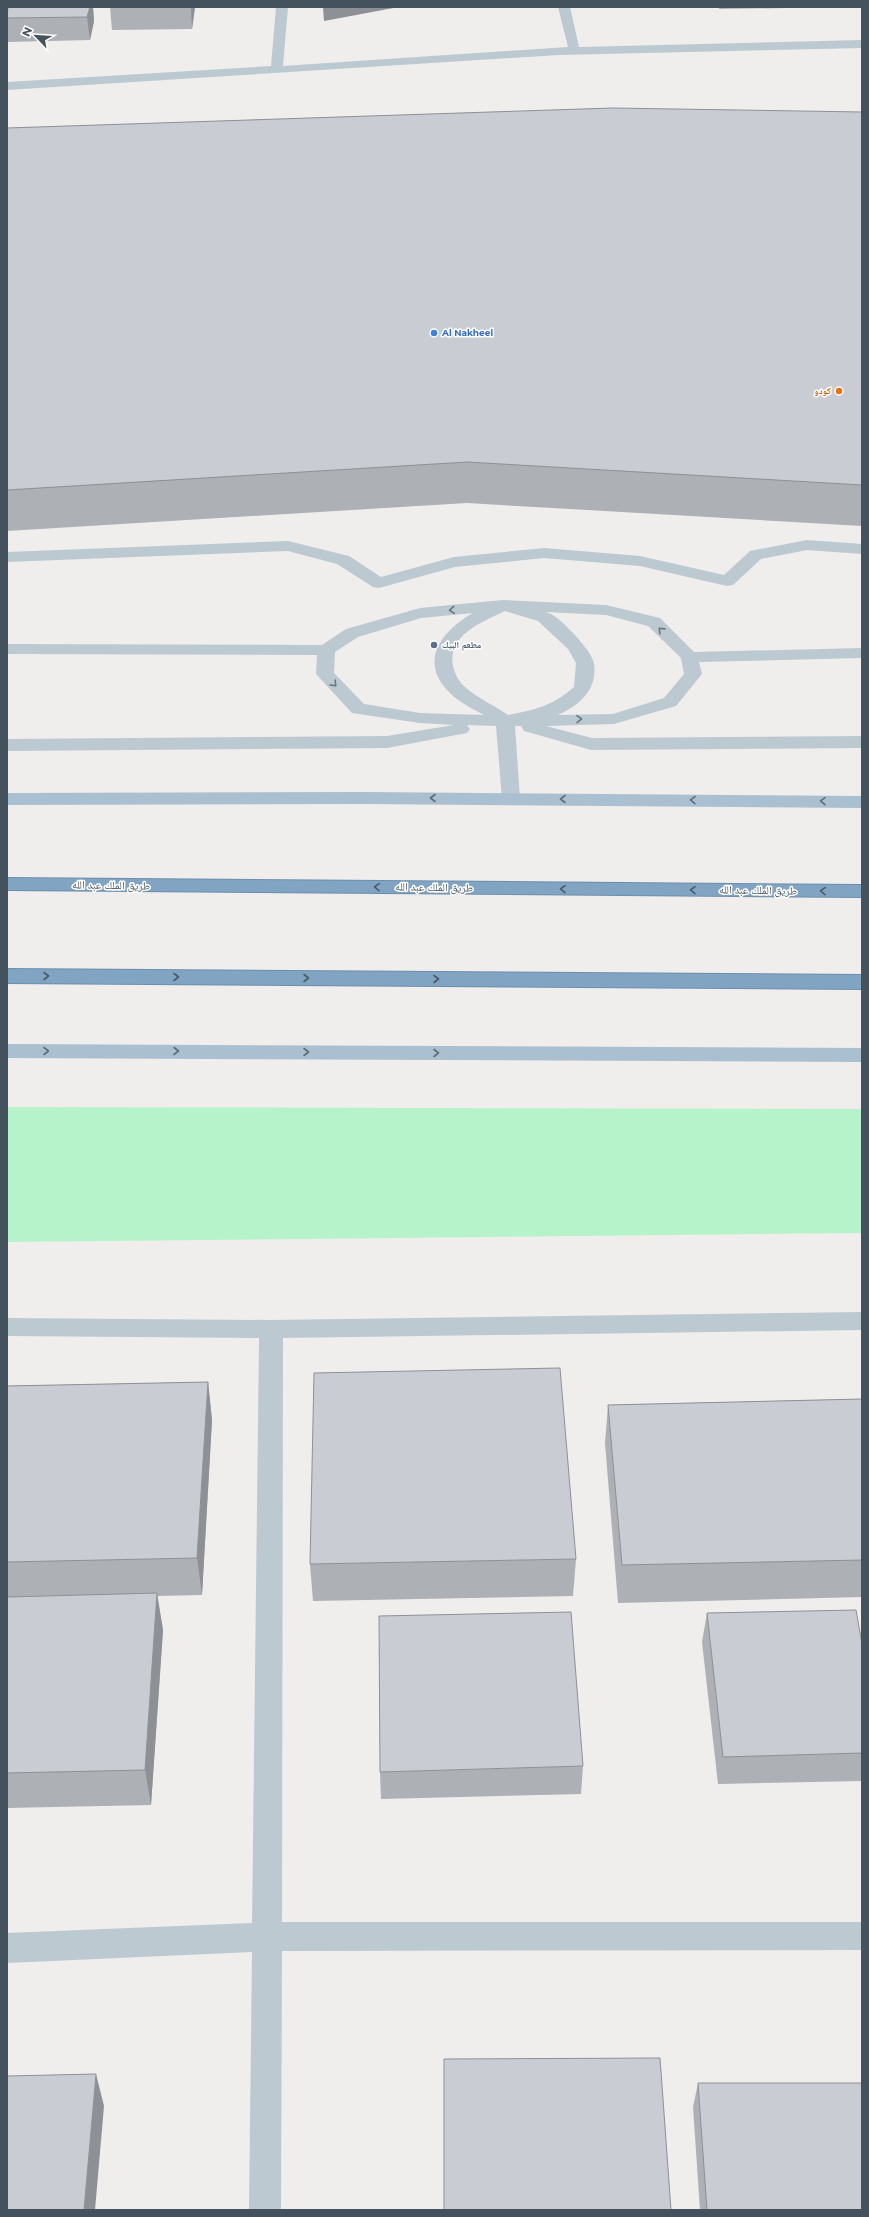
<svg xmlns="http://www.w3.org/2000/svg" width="869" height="2217" viewBox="0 0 869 2217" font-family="Montserrat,'Noto Naskh Arabic',sans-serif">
	<rect width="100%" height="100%" fill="#f0eded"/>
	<path fill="#b7f3ca" d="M7,1107L862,1109V1233L7,1242Z"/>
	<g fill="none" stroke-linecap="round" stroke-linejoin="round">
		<g stroke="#6c8fad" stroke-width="2">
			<g id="highway">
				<path d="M7,878L862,885V897L7,890Z"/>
				<path d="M7,969L862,975V989L7,983Z"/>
			</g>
		</g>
		<g fill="#bcc9d1" fill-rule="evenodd">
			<path d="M807,540L862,544V554L807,550L761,559L733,585L727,586L640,566L544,558L455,567L379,588L373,587L337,564L288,551L7,562V552L288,541L349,556L381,577L454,557L544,548L640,556L724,575L750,551Z"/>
			<path d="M503,600L606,605L660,618L694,652L862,648V658L699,662L702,674L676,706L614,724L546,726L592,738L862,736V748L591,750L524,731L521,726H515L520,799L518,803L511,805L504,803L502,799L496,726L467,725L470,729L467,733L387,748L7,751V739L387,736L454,725L420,723L352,713L316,674L317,655L7,654V644L322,645L346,629L420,608ZM505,611L538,621L568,649L576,663L574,687C554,705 535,710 508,715C494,705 477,698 465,687C458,681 455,674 453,666C447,635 482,622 505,611ZM546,612L606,615L648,626L681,658L684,674L664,698L613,714L558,715C579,706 598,689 594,664C592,653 580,641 573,633C566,626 556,615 546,612ZM473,613C440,632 417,663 452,695C461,703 473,709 484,715L420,713L364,704L334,673L335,652L358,637L421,618Z"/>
		</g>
		<g fill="#bcc9d1" fill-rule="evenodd">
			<path d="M276,7H288L283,66L568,47L558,7H570L579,47L862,40V48L559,55L7,90V82L271,66Z"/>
			<path d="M862,1312V1330L283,1338L282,1922H862V1950L282,1951L281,2210H249L252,1952L7,1963V1933L252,1923L259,1338L7,1336V1318L271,1320Z"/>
		</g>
		<g fill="#aabfcf" fill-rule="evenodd">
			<path d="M364,792L862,796V808L364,804L7,805V793Z"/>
			<path d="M7,1044L862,1048V1062L7,1058Z"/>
		</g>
		<use href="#highway" fill="#80a4c1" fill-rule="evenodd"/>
	</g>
	<g fill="#adb0b5">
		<path d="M93,7L94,21L90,40L8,42L7,37V9Z"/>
		<path d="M110,7H195L192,29L112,30Z"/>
		<path d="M719,7H788V8L719,9Z"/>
		<path d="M862,112V526L467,503L7,531V128Z"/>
		<path d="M208,1382L212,1420L202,1595L157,1596L163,1630L151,1805L7,1808V1386Z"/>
		<path d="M862,1399V1597L618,1603L605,1443L608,1405Z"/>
		<path d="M576,1559L573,1596L313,1601L310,1564Z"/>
		<path d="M707,1613L862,1644V1781L718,1784L702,1642Z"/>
		<path d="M583,1766L581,1794L381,1799L380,1772Z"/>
		<path d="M698,2083L862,2210H700L693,2107Z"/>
	</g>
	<g fill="#8d9094">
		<path d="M90,7H93L94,21L90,40L87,17Z"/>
		<path d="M191,7H195L192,29Z"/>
		<path d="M323,7H399L324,21Z"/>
		<path d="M208,1382L212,1420L202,1595L197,1558Z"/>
		<path d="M157,1593L163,1630L151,1805L145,1770Z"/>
		<path d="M96,2074L104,2106L95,2210H84Z"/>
	</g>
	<g fill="#c9cdd3" stroke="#8d9094">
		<path d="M8,7H90L87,17L7,18Z"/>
		<path d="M612,108L862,112V485L467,462L7,490V128Z"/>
		<path d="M560,1368L576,1559L310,1564L314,1373Z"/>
		<path d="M208,1382L197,1558L7,1562V1386Z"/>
		<path d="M862,1399V1560L622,1565L608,1405Z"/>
		<path d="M157,1593L145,1770L7,1773V1597Z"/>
		<path d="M856,1610L862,1644V1753L723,1757L707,1613Z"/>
		<path d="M571,1612L583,1766L380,1772L379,1616Z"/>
		<path d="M660,2058L671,2210H444V2059Z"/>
		<path d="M96,2074L84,2210H7V2076Z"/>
		<path d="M698,2083H862V2210H707Z"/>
	</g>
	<defs><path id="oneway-chevron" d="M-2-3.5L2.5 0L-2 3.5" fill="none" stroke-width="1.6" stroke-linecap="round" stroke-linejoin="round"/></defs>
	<g stroke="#687680">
		<use href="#oneway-chevron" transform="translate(452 610) rotate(175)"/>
		<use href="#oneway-chevron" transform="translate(661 630) rotate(-136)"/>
		<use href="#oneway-chevron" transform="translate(334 684) rotate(47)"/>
		<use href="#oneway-chevron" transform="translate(579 719) rotate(-1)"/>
	</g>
	<g stroke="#5e6d7a">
		<use href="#oneway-chevron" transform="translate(433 798) rotate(-180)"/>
		<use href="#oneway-chevron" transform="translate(563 799) rotate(-180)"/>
		<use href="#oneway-chevron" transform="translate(693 800) rotate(-179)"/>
		<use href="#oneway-chevron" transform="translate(823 801) rotate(-179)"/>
		<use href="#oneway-chevron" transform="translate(46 1051)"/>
		<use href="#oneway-chevron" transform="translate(176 1051)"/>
		<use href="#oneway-chevron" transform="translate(306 1052)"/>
		<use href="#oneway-chevron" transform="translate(436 1053)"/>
	</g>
	<g stroke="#4a5a67">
		<use href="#oneway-chevron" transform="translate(377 887) rotate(-179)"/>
		<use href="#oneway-chevron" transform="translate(563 889) rotate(-179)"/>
		<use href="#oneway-chevron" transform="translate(693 890) rotate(-179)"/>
		<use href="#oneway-chevron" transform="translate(823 891) rotate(-179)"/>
		<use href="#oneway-chevron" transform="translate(46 976)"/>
		<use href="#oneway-chevron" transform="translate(176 977)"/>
		<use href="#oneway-chevron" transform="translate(306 978)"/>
		<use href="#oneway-chevron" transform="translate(436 979)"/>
	</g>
	<circle fill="#3f7fe0" stroke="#fff" stroke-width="1.5" cx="434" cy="333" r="4"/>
	<circle fill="#e8710a" stroke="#fff" stroke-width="1.5" cx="839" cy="391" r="4"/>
	<circle fill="#5c6f8a" stroke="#fff" stroke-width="1.5" cx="434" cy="645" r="4"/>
	<g text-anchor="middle" stroke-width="3" stroke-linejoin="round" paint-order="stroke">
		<g font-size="9" font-weight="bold" fill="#366cbe" stroke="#fff" text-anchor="start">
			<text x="442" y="336">Al Nakheel</text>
		</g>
		<g font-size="9" font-weight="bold" fill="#c56008" stroke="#fff" text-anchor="end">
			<text x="831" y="394">كودو</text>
		</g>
		<g font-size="9" font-weight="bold" fill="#4e5e75" stroke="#fff" text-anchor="start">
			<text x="442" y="648">مطعم البيك</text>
		</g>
		<g font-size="11" fill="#44525d" stroke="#fff">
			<text transform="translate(111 885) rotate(1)" y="4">طريق الملك عبد الله</text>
			<text transform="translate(434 887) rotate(1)" y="4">طريق الملك عبد الله</text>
			<text transform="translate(758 890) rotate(1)" y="4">طريق الملك عبد الله</text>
		</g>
	</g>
	<rect width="869" height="2217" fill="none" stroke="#44525d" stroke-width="16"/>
	<g transform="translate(36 36) rotate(295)" stroke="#ffffff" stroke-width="3" paint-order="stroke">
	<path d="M0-3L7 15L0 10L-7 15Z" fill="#44525d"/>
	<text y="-6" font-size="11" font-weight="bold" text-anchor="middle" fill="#44525d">N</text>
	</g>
</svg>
